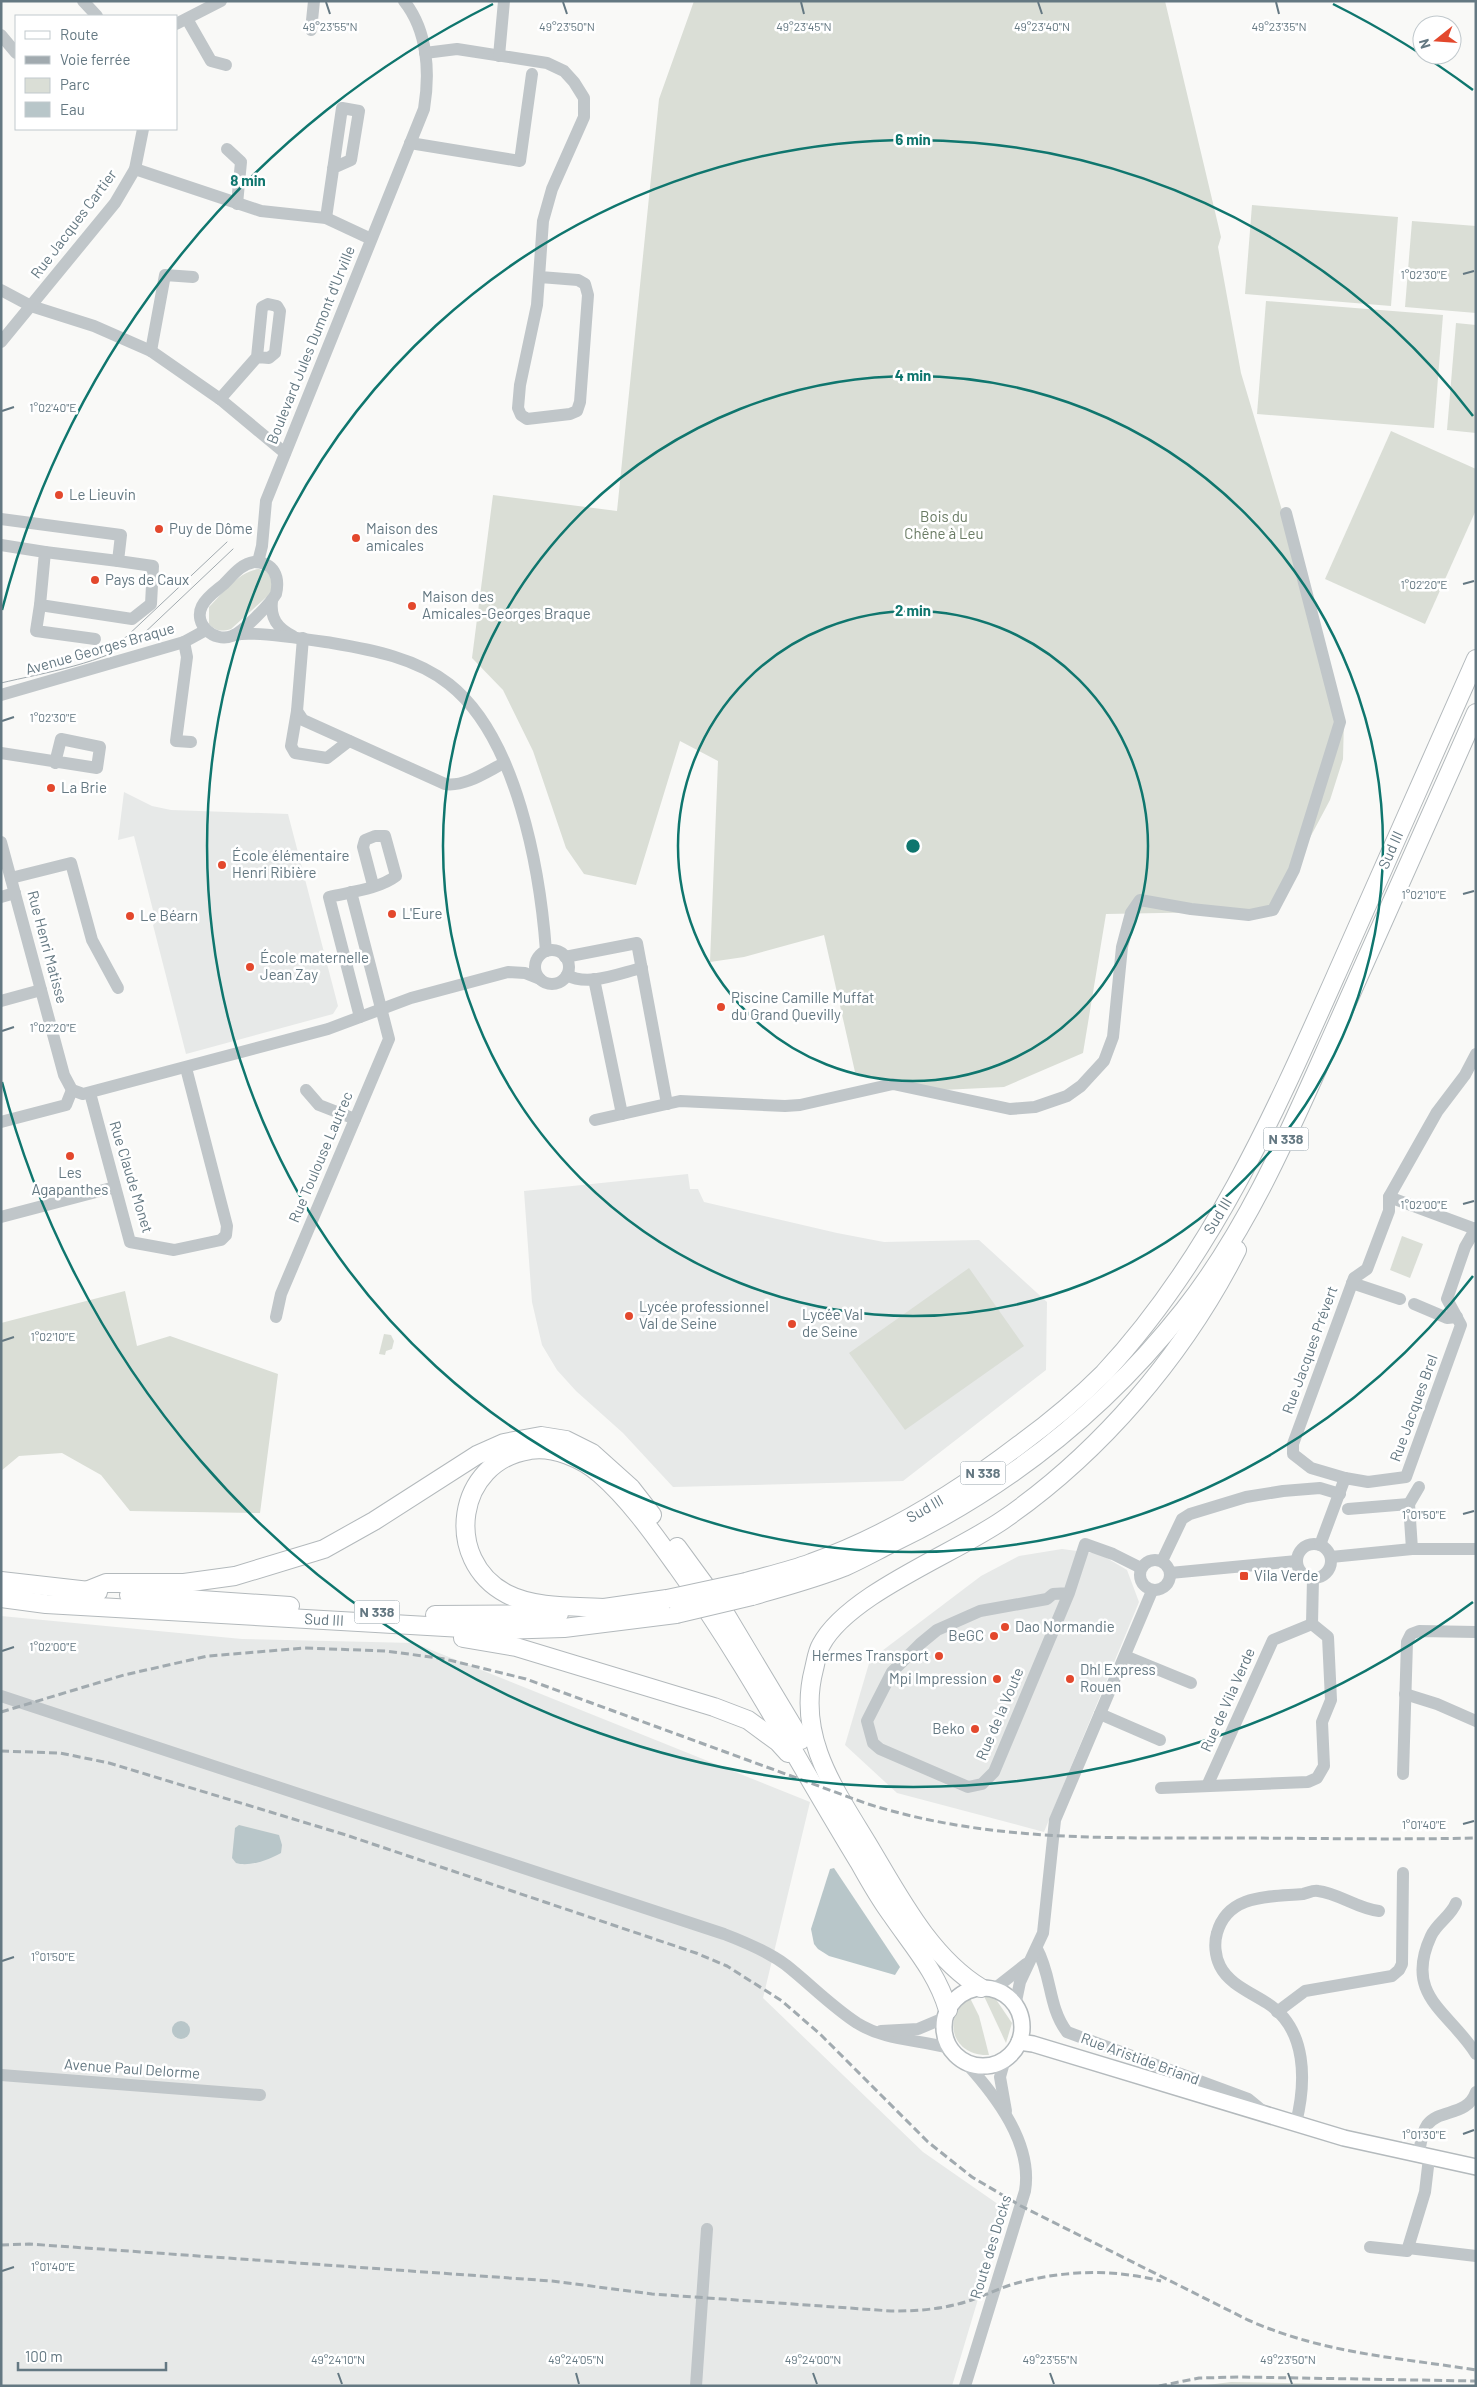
<svg xmlns="http://www.w3.org/2000/svg" width="1477" height="2387" viewBox="0 0 1477 2387" font-family="Barlow,sans-serif">
	<rect width="100%" height="100%" fill="#f9f9f7"/>
	<g fill="#e7e9e8">
		<path d="M124,792L152,806L171,810L288,814L338,1006L333,1014L186,1054L153,925L156,922L134,836L118,840Z"/>
		<path d="M688,1174L690,1189H698L704,1202L837,1233L884,1242L979,1240L1047,1302L1046,1370L903,1481L673,1487L623,1433L576,1391L557,1370L542,1345L532,1302L524,1191Z"/>
		<path d="M1062,1549L1100,1554L1127,1570L1139,1602L1044,1832L897,1793L845,1745L870,1660L981,1576L1019,1556Z"/>
		<path d="M1,1616L242,1639L414,1643L810,1802L763,1998L923,2152L1005,2209L952,2386H1Z"/>
	</g>
	<g fill="#daded6">
		<path d="M694,1H1165L1221,237L1218,247L1241,373L1344,718L1343,759L1330,800L1271,911L1106,914L1083,1053L1004,1087L922,1091L855,1072L824,935L744,957L710,962L718,761L680,741L636,885L584,874L566,848L533,751L503,690L472,658L493,495L617,511L659,99Z"/>
		<path d="M1252,205L1398,217L1391,306L1245,294Z"/>
		<path d="M1412,221L1476,226V313L1405,307Z"/>
		<path d="M1266,301L1443,315L1434,428L1257,414Z"/>
		<path d="M1456,323L1476,325V433L1447,430Z"/>
		<path d="M1391,431L1476,469V510L1425,624L1325,579Z"/>
		<path d="M259,569L268,572L273,581L272,592L231,629C221,632 216,631 209,624V607C223,593 239,571 259,569Z"/>
		<path d="M1402,1236L1423,1244L1410,1278L1390,1270Z"/>
		<path d="M969,1268L1024,1346L905,1430L849,1353Z"/>
		<path d="M125,1291L137,1346L170,1336L278,1374L260,1513L130,1511L101,1475L62,1453L19,1456L1,1471V1323Z"/>
		<path d="M384,1334L391,1335L394,1341L392,1349L386,1351L385,1355L379,1354Z"/>
		<path d="M984,1996L995,1998L1012,2023L1006,2043Z"/>
		<path d="M970,1998L979,2016L989,2055C953,2057 940,2018 970,1998Z"/>
		<path d="M1231,2382L1457,2386H1458H1199Z"/>
	</g>
	<g fill="#b8c6c9">
		<path d="M239,1825L279,1835L282,1845L281,1853C269,1860 249,1867 236,1863L232,1858L235,1828Z"/>
		<path d="M834,1868L900,1967L895,1975L829,1956L818,1949L814,1944L811,1929L830,1869Z"/>
		<circle cx="181" cy="2030" r="9"/>
	</g>
	<g fill="none" stroke-linecap="round" stroke-linejoin="round">
		<g stroke="#b4babd" stroke-width="18">
			<g id="major">
				<circle cx="983" cy="2027" r="39"/>
				<path d="M1019,2042L1033,2044L1344,2138L1476,2167"/>
			</g>
		</g>
		<g stroke="#b3b9bc" stroke-width="20">
			<g id="highway">
				<path d="M677,1547L723,1610L801,1740"/>
				<path d="M1,1581L98,1592"/>
				<path d="M746,1582C767,1576 790,1571 811,1563C887,1536 955,1494 1019,1445C1049,1423 1078,1399 1104,1373C1213,1256 1277,1108 1341,964C1386,862 1431,761 1476,659"/>
				<path d="M86,1591L106,1583H184L235,1576L324,1549L374,1521L477,1455L504,1443L541,1436L566,1440L592,1453L631,1488L652,1515"/>
				<path d="M129,1595L290,1606"/>
				<path d="M752,1596C783,1587 814,1579 844,1567C860,1560 876,1551 892,1543C1007,1488 1105,1410 1184,1310C1251,1225 1293,1123 1337,1025C1383,921 1429,817 1476,713"/>
				<path d="M1,1598L46,1604L497,1630L564,1628L676,1614"/>
				<path d="M608,1608C577,1606 536,1609 507,1594C442,1560 456,1461 530,1450C553,1446 583,1459 600,1474C630,1500 655,1536 678,1568C745,1661 799,1764 859,1862C869,1880 879,1898 891,1914C912,1945 937,1972 948,2010"/>
				<path d="M597,1609L667,1599"/>
				<path d="M435,1615L559,1614"/>
				<path d="M463,1638L516,1647L714,1707L748,1720L778,1742L788,1753"/>
				<path d="M981,1988C927,1955 896,1890 864,1838C831,1784 797,1734 814,1669C816,1661 817,1652 821,1645C848,1594 954,1554 1003,1520C1100,1453 1183,1356 1237,1250"/>
			</g>
		</g>
		<g stroke="#c0c6c9" stroke-width="12">
			<path d="M83,1L97,16"/>
			<path d="M187,19L211,61L226,65"/>
			<path d="M176,24L221,1"/>
			<path d="M311,30L314,1"/>
			<path d="M1,35L16,53"/>
			<path d="M425,53L457,49L547,63L564,71L574,82L584,98V117L552,189L543,221L537,305L520,385L518,408L521,415L527,419L570,414L577,411L580,402L588,295L585,284L578,280L540,277"/>
			<path d="M499,56L504,1"/>
			<path d="M410,143L520,161L532,74"/>
			<path d="M227,149L241,162L237,204"/>
			<path d="M135,169L261,211L326,218L371,239"/>
			<path d="M326,218L342,108L359,111L351,160L333,168"/>
			<path d="M1,290L31,306L94,326L151,351L220,399L285,453"/>
			<path d="M1,342L115,203L135,169L143,129"/>
			<path d="M151,351L165,275L193,277"/>
			<path d="M220,399L257,357L262,307L268,304L277,306L280,311L275,353L269,358L257,357"/>
			<path d="M1,519L121,535L118,561L153,566L151,604L132,619L40,605L45,552L1,545"/>
			<path d="M45,552L118,561"/>
			<path d="M254,562C274,562 280,577 276,594C270,604 243,632 232,636C214,643 193,624 202,606C206,597 217,590 224,584C233,575 241,564 254,562Z"/>
			<path d="M258,562L262,546L266,501L424,109C430,73 428,31 404,1"/>
			<path d="M272,600C270,618 277,628 293,636"/>
			<path d="M40,605L36,631L95,639"/>
			<path d="M235,635C252,630 312,640 332,643C373,650 416,658 449,684C517,737 540,870 546,951"/>
			<path d="M303,638L297,711L303,720L445,784C465,787 486,772 504,763"/>
			<path d="M184,642L187,657L176,741L191,742"/>
			<path d="M1,695L184,642L206,630"/>
			<path d="M297,711L291,746L295,753L327,758L349,741"/>
			<path d="M1,753L97,768L100,747L61,739L55,763"/>
			<path d="M1,842L64,1075L72,1090L83,1094L328,1029L411,998L508,972L525,973L540,979"/>
			<path d="M11,878L71,863L92,940L118,988"/>
			<path d="M1,897L15,893"/>
			<circle cx="552" cy="967" r="17"/>
			<path d="M565,957L637,943L667,1104"/>
			<path d="M567,975C588,987 620,973 642,968"/>
			<path d="M594,979L622,1114"/>
			<path d="M1,1001L41,990"/>
			<path d="M360,1017L329,897C350,892 379,889 396,876L385,836H375L365,840L363,847L373,885"/>
			<path d="M306,1090L319,1105L355,1119"/>
			<path d="M90,1093L130,1242L174,1250L221,1240L226,1235L227,1226L186,1068"/>
			<path d="M595,1120L680,1101L785,1106L800,1105L893,1084L1010,1109L1035,1107L1067,1096L1081,1086L1104,1061L1113,1037L1122,947L1131,913L1140,900L1191,909L1249,915L1273,910L1294,870L1340,722L1286,513"/>
			<path d="M1,1122L66,1105L72,1090"/>
			<path d="M1389,1197L1475,1229"/>
			<path d="M1,1217L115,1187"/>
			<path d="M1352,1283L1400,1299"/>
			<path d="M1414,1304L1447,1318L1457,1317"/>
			<path d="M276,1317L281,1294L389,1039L351,892"/>
			<path d="M1345,1478L1311,1468L1293,1454V1444L1354,1278L1367,1269L1389,1211V1197L1437,1112L1465,1075L1476,1054"/>
			<path d="M1409,1504L1419,1487"/>
			<path d="M1348,1509L1409,1504L1412,1549"/>
			<circle cx="1314" cy="1561" r="17"/>
			<path d="M1320,1545L1345,1478L1368,1482L1406,1477L1461,1325L1447,1299L1465,1247L1476,1228"/>
			<path d="M1331,1557L1412,1549H1476"/>
			<circle cx="1155" cy="1575" r="15"/>
			<path d="M1162,1561L1182,1519L1190,1514L1246,1497L1283,1491L1320,1488L1340,1494"/>
			<path d="M1170,1573L1297,1561"/>
			<path d="M1069,1593L1053,1594L1047,1599L980,1611L937,1630L920,1644L892,1672L867,1721L873,1743L880,1749L968,1787L982,1784L994,1772L1069,1593L1085,1544L1113,1554L1141,1568"/>
			<path d="M1312,1624L1313,1578"/>
			<path d="M1125,1656L1191,1683"/>
			<path d="M1405,1694L1437,1704L1476,1721"/>
			<path d="M1,1696L724,1934C745,1942 767,1951 786,1965C810,1984 831,2006 857,2023C886,2041 917,2039 949,2048"/>
			<path d="M1100,1714L1160,1740"/>
			<path d="M1403,1774L1407,1642L1411,1634L1419,1631L1476,1632"/>
			<path d="M1207,1786L1273,1640L1312,1624"/>
			<path d="M1161,1788L1308,1782L1317,1778L1324,1766L1322,1722L1331,1700L1328,1637L1312,1624"/>
			<path d="M1456,1903C1451,1916 1437,1923 1431,1936C1403,1996 1450,2012 1476,2054"/>
			<path d="M1037,1949C1052,1976 1048,2007 1067,2032L1248,2099L1265,2113"/>
			<path d="M993,1990L1026,1964"/>
			<path d="M1015,2006L1020,1982L1043,1933L1055,1820L1152,1591"/>
			<path d="M1277,2012L1305,1991L1392,1976L1399,1970L1402,1964L1403,1873"/>
			<path d="M881,2031L918,2029L944,2018"/>
			<path d="M1005,2059L1000,2077L1006,2111"/>
			<path d="M1,2075L260,2095"/>
			<path d="M1296,2123C1306,2083 1308,2029 1267,2003C1250,1992 1229,1984 1220,1966C1215,1956 1214,1943 1217,1933C1228,1893 1271,1897 1303,1894C1308,1893 1313,1890 1318,1891C1338,1893 1358,1909 1379,1911"/>
			<path d="M1418,2155C1421,2146 1421,2134 1427,2125C1440,2108 1467,2117 1476,2092"/>
			<path d="M1370,2247L1407,2251L1425,2192L1429,2158"/>
			<path d="M1408,2248L1476,2256"/>
			<path d="M696,2386L707,2229"/>
			<path d="M965,2386L1025,2191C1033,2144 996,2096 966,2063"/>
		</g>
		<use href="#major" stroke="#fff" stroke-width="15"/>
		<use href="#highway" stroke="#fff" stroke-width="18"/>
		<g stroke="#a1aaaf" stroke-width="1">
			<path d="M107,649L126,637L227,542"/>
			<path d="M1,683C43,673 107,663 140,637L233,549"/>
		</g>
		<g stroke="#a1aaaf" stroke-width="3" stroke-dasharray="8 4" stroke-linecap="butt">
			<path d="M1,1712L124,1675L208,1656L305,1648L386,1651L445,1659L526,1679L865,1803C983,1841 1100,1838 1222,1838C1307,1838 1391,1840 1476,1838"/>
			<path d="M1,1751L60,1753L109,1763L346,1835L696,1953L727,1966L782,2001L820,2034L928,2142L972,2177L1021,2206L1248,2320C1325,2354 1395,2357 1476,2370"/>
			<path d="M1,2245L29,2244L552,2281L652,2294L891,2311C920,2311 947,2309 974,2299C989,2294 1002,2287 1017,2283C1065,2270 1113,2269 1161,2281"/>
			<path d="M1159,2386L1199,2378L1241,2377L1476,2381"/>
		</g>
		<g stroke="#b3b9bc" stroke-width="20" stroke-linecap="butt">
			<g id="highway-bridge">
				<path d="M667,1599L746,1582"/>
				<path d="M676,1614L752,1596"/>
			</g>
		</g>
		<use href="#highway-bridge" stroke="#fff" stroke-width="18"/>
	</g>
	<path fill="none" stroke="#647882" stroke-width="2" d="M326,2L330,14M563,2L567,14M801,2L804,14M1038,2L1042,14M1276,2L1279,14M1463,274L1474,271M2,411L14,407M1463,584L1474,581M2,721L14,717M1463,894L1474,891M2,1031L14,1027M1463,1204L1474,1201M2,1341L14,1337M1463,1514L1474,1511M2,1651L14,1647M1463,1824L1474,1821M2,1961L14,1957M1463,2134L1474,2130M2,2271L14,2267M338,2373L342,2384M576,2373L579,2384M813,2373L817,2384M1050,2373L1054,2384M1288,2373L1292,2384"/>
	<g fill="none" stroke="#0f766e" stroke-width="2.5">
		<circle cx="913" cy="846" r="235"/>
		<circle cx="913" cy="846" r="470"/>
		<path d="M1473 1276A706 706 0 1 1 1473 416"/>
		<path d="M1473 1602A941 941 0 0 1 2 1082M2 610A941 941 0 0 1 493 4M1333 4A941 941 0 0 1 1473 90"/>
	</g>
	<g fill="#e3482d" stroke="#fff" stroke-width="2">
		<circle cx="59" cy="495" r="5"/>
		<circle cx="159" cy="529" r="5"/>
		<circle cx="356" cy="538" r="5"/>
		<circle cx="95" cy="580" r="5"/>
		<circle cx="412" cy="606" r="5"/>
		<circle cx="51" cy="788" r="5"/>
		<circle cx="222" cy="865" r="5"/>
		<circle cx="392" cy="914" r="5"/>
		<circle cx="130" cy="916" r="5"/>
		<circle cx="250" cy="967" r="5"/>
		<circle cx="721" cy="1007" r="5"/>
		<circle cx="70" cy="1156" r="5"/>
		<circle cx="629" cy="1316" r="5"/>
		<circle cx="792" cy="1324" r="5"/>
		<rect x="1239" y="1571" width="10" height="10" rx="2.5"/>
		<circle cx="1005" cy="1627" r="5"/>
		<circle cx="994" cy="1636" r="5"/>
		<circle cx="939" cy="1656" r="5"/>
		<circle cx="997" cy="1679" r="5"/>
		<circle cx="1070" cy="1679" r="5"/>
		<circle cx="975" cy="1729" r="5"/>
	</g>
	<g text-anchor="middle" stroke-width="5" stroke-linejoin="round" paint-order="stroke">
		<g fill="#fff" stroke="#92a0a8" stroke-width="1">
			<rect x="1263.5" y="1127.5" width="45" height="23" rx="4"/>
			<rect x="960.5" y="1461.5" width="45" height="23" rx="4"/>
			<rect x="354.5" y="1600.5" width="45" height="23" rx="4"/>
		</g>
		<g font-size="14" font-weight="bold" fill="#647882">
			<text x="1286" y="1144">N 338</text>
			<text x="983" y="1478">N 338</text>
			<text x="377" y="1617">N 338</text>
		</g>
		<g font-size="15" fill="#647882" stroke="#fff">
			<text transform="translate(74 224) rotate(-53)" y="5">Rue Jacques Cartier</text>
			<text transform="translate(311 345) rotate(-68)" y="5">Boulevard Jules Dumont d'Urville</text>
			<text transform="translate(100 649) rotate(-16)" y="5">Avenue Georges Braque</text>
			<text transform="translate(1391 850) rotate(-66)" y="5">Sud III</text>
			<text transform="translate(47 947) rotate(75)" y="5">Rue Henri Matisse</text>
			<text transform="translate(321 1157) rotate(-67)" y="5">Rue Toulouse Lautrec</text>
			<text transform="translate(131 1177) rotate(73)" y="5">Rue Claude Monet</text>
			<text transform="translate(1218 1216) rotate(-59)" y="5">Sud III</text>
			<text transform="translate(1310 1350) rotate(-70)" y="5">Rue Jacques Prévert</text>
			<text transform="translate(1414 1408) rotate(-70)" y="5">Rue Jacques Brel</text>
			<text transform="translate(925 1509) rotate(-30)" y="5">Sud III</text>
			<text transform="translate(324 1620) rotate(3)" y="5">Sud III</text>
			<text transform="translate(1228 1700) rotate(-66)" y="5">Rue de Vila Verde</text>
			<text transform="translate(1000 1714) rotate(-67)" y="5">Rue de la Voute</text>
			<text transform="translate(1140 2059) rotate(20)" y="5">Rue Aristide Briand</text>
			<text transform="translate(132 2069) rotate(4)" y="5">Avenue Paul Delorme</text>
			<text transform="translate(991 2247) rotate(-73)" y="5">Route des Docks</text>
		</g>
		<g font-size="15" fill="#647882" stroke="#fff" text-anchor="start">
			<text x="69" y="500">Le Lieuvin</text>
			<text x="169" y="534">Puy de Dôme</text>
			<text x="366" y="534">Maison des<tspan x="366" dy="17">amicales</tspan></text>
			<text x="105" y="585">Pays de Caux</text>
			<text x="422" y="602">Maison des<tspan x="422" dy="17">Amicales-Georges Braque</tspan></text>
			<text x="61" y="793">La Brie</text>
			<text x="232" y="861">École élémentaire<tspan x="232" dy="17">Henri Ribière</tspan></text>
			<text x="402" y="919">L'Eure</text>
			<text x="140" y="921">Le Béarn</text>
			<text x="260" y="963">École maternelle<tspan x="260" dy="17">Jean Zay</tspan></text>
			<text x="731" y="1003">Piscine Camille Muffat<tspan x="731" dy="17">du Grand Quevilly</tspan></text>
			<text x="70" y="1178" text-anchor="middle">Les<tspan x="70" dy="17">Agapanthes</tspan></text>
			<text x="639" y="1312">Lycée professionnel<tspan x="639" dy="17">Val de Seine</tspan></text>
			<text x="802" y="1320">Lycée Val<tspan x="802" dy="17">de Seine</tspan></text>
			<text x="1254" y="1581">Vila Verde</text>
			<text x="1015" y="1632">Dao Normandie</text>
			<text x="984" y="1641" text-anchor="end">BeGC</text>
			<text x="929" y="1661" text-anchor="end">Hermes Transport</text>
			<text x="1080" y="1675">Dhl Express<tspan x="1080" dy="17">Rouen</tspan></text>
			<text x="987" y="1684" text-anchor="end">Mpi Impression</text>
			<text x="965" y="1734" text-anchor="end">Beko</text>
		</g>
		<g font-size="15" fill="#697a63" stroke="#fff">
			<text x="944" y="522">Bois du<tspan x="944" dy="17">Chêne à Leu</tspan></text>
		</g>
	</g>
	<g font-size="12" text-anchor="middle" fill="#647882" stroke="#fff" stroke-width="5" stroke-linejoin="round" paint-order="stroke">
		<text x="1279" y="31">49°23'35"N</text>
		<text x="330" y="31">49°23'55"N</text>
		<text x="567" y="31">49°23'50"N</text>
		<text x="804" y="31">49°23'45"N</text>
		<text x="1042" y="31">49°23'40"N</text>
		<text x="1424" y="279">1°02'30"E</text>
		<text x="53" y="412">1°02'40"E</text>
		<text x="1424" y="589">1°02'20"E</text>
		<text x="53" y="722">1°02'30"E</text>
		<text x="1424" y="899">1°02'10"E</text>
		<text x="53" y="1032">1°02'20"E</text>
		<text x="1424" y="1209">1°02'00"E</text>
		<text x="53" y="1341">1°02'10"E</text>
		<text x="1424" y="1519">1°01'50"E</text>
		<text x="53" y="1651">1°02'00"E</text>
		<text x="1424" y="1829">1°01'40"E</text>
		<text x="53" y="1961">1°01'50"E</text>
		<text x="1424" y="2139">1°01'30"E</text>
		<text x="53" y="2271">1°01'40"E</text>
		<text x="338" y="2364">49°24'10"N</text>
		<text x="576" y="2364">49°24'05"N</text>
		<text x="813" y="2364">49°24'00"N</text>
		<text x="1050" y="2364">49°23'55"N</text>
		<text x="1288" y="2364">49°23'50"N</text>
	</g>
	<circle cx="913" cy="846" r="8" fill="#0f766e" stroke="#fff" stroke-width="2.5"/>
	<g font-size="15" text-anchor="middle" font-weight="bold" fill="#0f766e" stroke="#fff" stroke-width="5" stroke-linejoin="round" paint-order="stroke">
		<text x="913" y="145">6 min</text>
		<text x="248" y="186">8 min</text>
		<text x="913" y="381">4 min</text>
		<text x="913" y="616">2 min</text>
	</g>
	<rect width="1477" height="2387" fill="none" stroke="#647882" stroke-width="5"/>
	<rect x="15" y="15" width="162" height="115" fill="#ffffff" stroke="#c1c9cd"/>
	<rect x="25" y="31" width="25" height="8" fill="#ffffff" stroke="#c1c9cd"/>
	<text x="60" y="40" font-size="15" fill="#647882">Route</text>
	<rect x="25" y="56" width="25" height="8" fill="#a1aaaf" stroke="#c1c9cd"/>
	<text x="60" y="65" font-size="15" fill="#647882">Voie ferrée</text>
	<rect x="25" y="78" width="25" height="15" fill="#daded6" stroke="#c1c9cd"/>
	<text x="60" y="90" font-size="15" fill="#647882">Parc</text>
	<rect x="25" y="102" width="25" height="15" fill="#b8c6c9" stroke="#c1c9cd"/>
	<text x="60" y="115" font-size="15" fill="#647882">Eau</text>
	<g transform="translate(1437 40) rotate(253)"><circle r="24" fill="#ffffff" stroke="#c1c9cd"/>
	<path d="M0-4L9 19L0 12L-9 19Z" fill="#e3482d"/>
	<text y="-8" font-size="14" font-weight="bold" text-anchor="middle" fill="#647882">N</text>
	</g>
	<path d="M18 2362v8h148v-8" fill="none" stroke="#647882" stroke-width="2.5"/>
	<text x="25" y="2362" font-size="15" fill="#647882" stroke="#ffffff" stroke-width="4" paint-order="stroke">100 m</text>
</svg>
